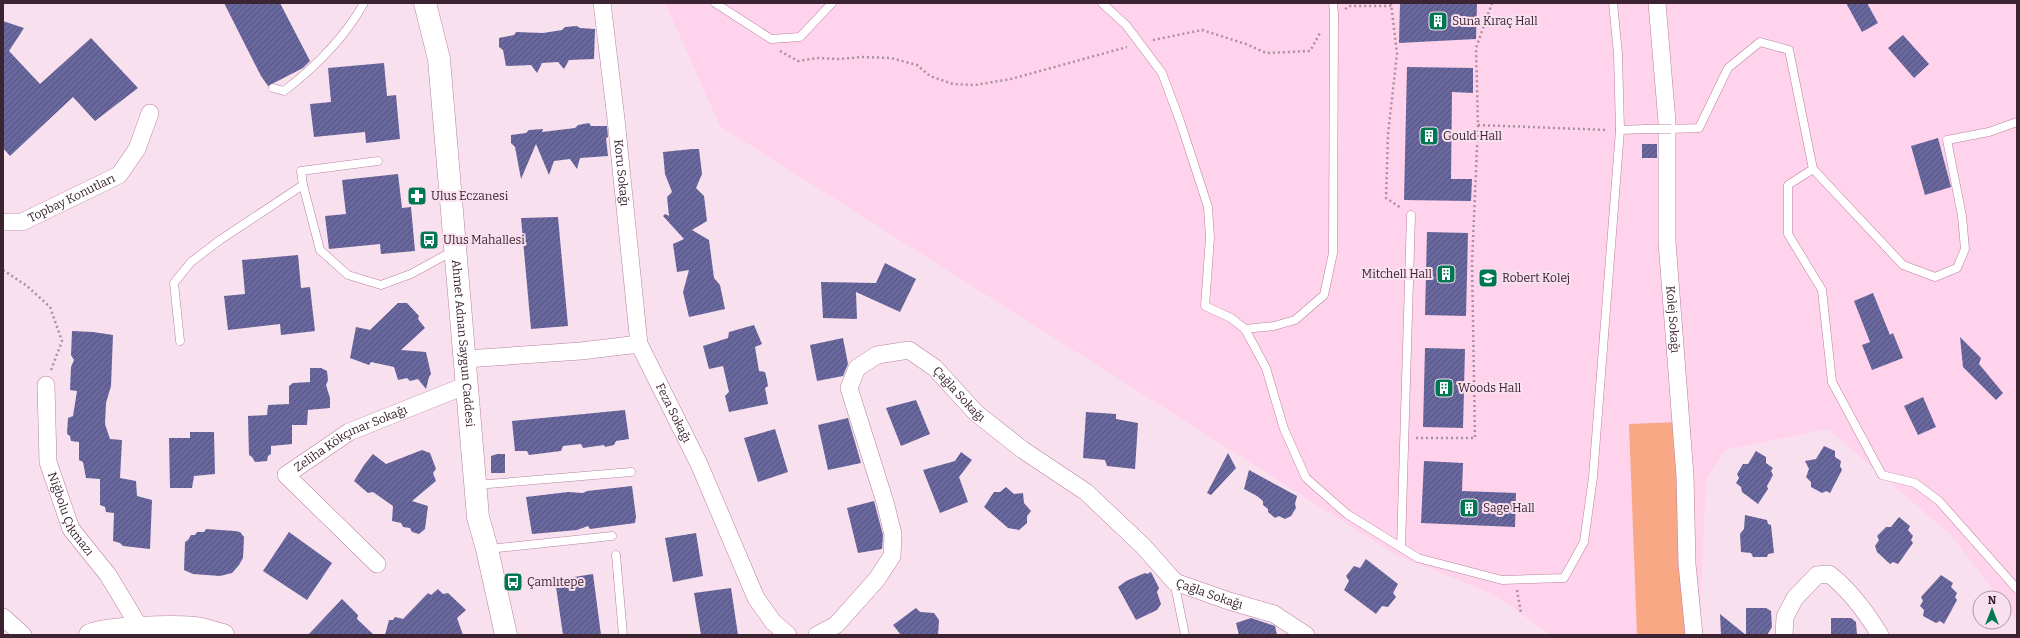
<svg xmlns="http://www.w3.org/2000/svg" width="2020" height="638" viewBox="0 0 2020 638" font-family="Bitter,serif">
	<defs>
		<pattern id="building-hatch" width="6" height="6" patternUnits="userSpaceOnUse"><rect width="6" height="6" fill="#69689e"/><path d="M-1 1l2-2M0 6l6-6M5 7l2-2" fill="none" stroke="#53507a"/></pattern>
	</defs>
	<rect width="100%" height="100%" fill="#f9e0ee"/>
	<path fill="#fed3eb" d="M665,3H2017V621L2004,604V598H1999L1951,535L1828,429L1725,450L1706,479L1699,635H1550L1511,606L1486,591L1396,555L720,126Z"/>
	<path fill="#f9a885" d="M1678,422L1685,635H1637L1629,424Z"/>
	<g fill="url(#building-hatch)">
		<path d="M224,3H280L310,61L303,68L268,86L261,76Z"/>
		<path d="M1400,3H1477L1476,39L1399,43Z"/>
		<path d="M1846,3H1867L1878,23L1862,32Z"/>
		<path d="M3,21L24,28L9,51L40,84L91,38L138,88L95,121L73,97L10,156L3,148Z"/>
		<path d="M577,26L580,28L595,29L594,59L569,60L564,69L558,62L542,63L537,73L531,65L506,66L503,50L499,47V38L514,35L516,32L543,33L562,30L565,27Z"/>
		<path d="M1903,35L1929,64L1914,78L1888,48Z"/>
		<path d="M384,63L387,96L396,95L400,139L366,143L365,132L314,137L310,104L331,102L328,68Z"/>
		<path d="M1407,67L1473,68V93L1452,92L1451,179H1472L1471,201L1404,200Z"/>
		<path d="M589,123L591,126H607L608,137L606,138L608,156L580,158L577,169L570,159L554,161L549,175L536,144L521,179L515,147L511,143V135L526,133L529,130L543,129L542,132L575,128L578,125Z"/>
		<path d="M1938,138L1951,187L1925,195L1911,146Z"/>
		<rect x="1642" y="144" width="15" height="14"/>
		<path d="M692,149H699L702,174L696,188L704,196L707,221L692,230L709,240L714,278L720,285L725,309L689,317L683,292L689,270L677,272L673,244L684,239L663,216L665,214L669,216L667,197L672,192L665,174L663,152Z"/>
		<path d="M398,174L402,208L411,207L415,251L381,254L380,244L329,249L325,216L346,214L342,180Z"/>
		<path d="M558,217L568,326L531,329L521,218Z"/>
		<path d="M1427,232L1468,233L1466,316L1425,315Z"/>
		<path d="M298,255L301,288L310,287L315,331L281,335L280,324L228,330L224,296L245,294L242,260Z"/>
		<path d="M885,263L916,279L900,312L856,292L857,319L823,318L821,282L876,283Z"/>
		<path d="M1873,293L1890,335L1893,333L1903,358L1872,370L1862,345L1870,342L1854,301Z"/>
		<path d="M398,303H407L419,316L418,319L425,328L401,350L426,352L431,374L429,377L426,389L418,379L410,381L407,378L398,380L394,367L371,362L369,365L350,358L356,327L370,330Z"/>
		<path d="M754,325L762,344L755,347L759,371L765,372L767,380L768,386L765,388L768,404L729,412L725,396L729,392L723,366L709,369L703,346L728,338L729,332Z"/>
		<path d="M72,331L93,332L113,335L111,386L106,403L105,424L110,439L122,440L120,478L136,481L137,496L152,500L150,549L123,546L120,543L113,541L114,513L106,512L105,507L100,505V479L86,478L83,462L79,460V442L71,441L70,436L67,434L68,418L73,416L77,391L70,390L71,367L74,360L71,355Z"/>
		<path d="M1960,337L1981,358L1979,364L2003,393L1996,400L1963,367Z"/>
		<path d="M843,338L848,364L843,376L817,381L810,345Z"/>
		<path d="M1425,348L1465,349L1463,428L1423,427Z"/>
		<path d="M310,368H321L327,371L328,380L326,385L330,398V408L308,410L307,425H292V444L271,446V454L268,456L267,461L255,462L252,457L249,455L248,416L267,415L268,405L289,404V386L293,383L310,382Z"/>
		<path d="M1923,397L1936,427L1918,435L1904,406Z"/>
		<path d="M916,400L930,434L901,446L886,408Z"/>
		<path d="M625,410L629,439L616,441L614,445L605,447L604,445L583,448L581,444L563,446L561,451L529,455L527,451H515L512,421Z"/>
		<path d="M1086,412L1116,414V419L1138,423L1135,469L1107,466L1105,460L1083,458Z"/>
		<path d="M848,418L861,463L828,470L818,425Z"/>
		<path d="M775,429L788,472L758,482L744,438Z"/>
		<path d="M190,432H214L215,474L194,476L192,488H170L169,438H190Z"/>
		<path d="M1824,446L1835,451V457L1841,461L1840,466L1842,470L1830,493L1826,491L1822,493L1811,487V482L1806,477L1809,469L1805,461L1816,459Z"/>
		<path d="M422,450L430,453L436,469L433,473L436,481L412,501L428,506L425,529L419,534L412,532L410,528L403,527L401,523L392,521L393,506L373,492L368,493L354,481L364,465L373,454L386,464Z"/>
		<path d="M1756,451L1766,457V463L1773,468L1771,471L1773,475L1767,486L1768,489L1758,504L1742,492L1741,487L1736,483L1739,478L1737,474L1743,464H1748Z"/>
		<path d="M961,452L972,460L959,477L968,502L940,513L923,470L955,461Z"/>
		<path d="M1228,453L1236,468L1211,495L1207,493Z"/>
		<path d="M497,454H505V473H491V456Z"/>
		<path d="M1424,461L1463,463L1462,491L1516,493L1515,527L1421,523Z"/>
		<path d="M1249,470L1297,496L1295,504L1296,508L1291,516L1285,519L1279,516L1275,518L1268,512V509L1263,505V501L1257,496L1244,489Z"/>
		<path d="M632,486L636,517L635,523L590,529L588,526L577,530L532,534L526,497L568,492L583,493L587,491Z"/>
		<path d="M1006,487L1014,494L1023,493L1024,503L1031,511L1027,516V523L1019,530L1008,528L984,507L994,492H1000Z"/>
		<path d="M874,501L883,535L882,549L858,553L847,508Z"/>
		<path d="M1745,515L1767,520L1768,524L1771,525L1774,553L1768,554L1767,557H1753L1751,553L1741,552L1740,534L1744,529Z"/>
		<path d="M1899,517L1910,526L1908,530L1913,536L1911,540L1913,543L1898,564L1893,562L1890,564L1877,552L1875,546L1879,540L1877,536L1886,527H1891Z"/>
		<path d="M206,529L235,531L240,532L244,537L243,558L239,565L232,573L220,576L193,574L184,570L185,542L188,540L191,535H195L197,532H204Z"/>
		<path d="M289,532L332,563L307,600L263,571Z"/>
		<path d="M696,533L703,576L673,582L665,538Z"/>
		<path d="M1366,559L1398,584L1393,593L1396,597L1388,607L1382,606L1376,614L1344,590L1349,581L1346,576L1354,566L1360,568Z"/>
		<path d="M1151,572L1159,588L1157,592L1161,604L1157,610L1136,620L1118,587L1126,581L1145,573L1147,574Z"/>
		<path d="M593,574L601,635H563L555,580Z"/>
		<path d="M1941,575L1953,583L1951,587L1957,593L1955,597L1957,600L1944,624L1940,621L1936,623L1923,616L1924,610L1920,606L1923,601L1921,597Z"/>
		<path d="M731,588L738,635H701L694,593Z"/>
		<path d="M438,589L443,594L448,593L466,610L457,618L463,635H385L389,620H393L395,617L403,619L428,593L431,595Z"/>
		<path d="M342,599L358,615L357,619L374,635H308Z"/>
		<path d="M916,608L920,612L934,613L939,620L938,635H901L893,625Z"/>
		<path d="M1746,608H1766L1771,611L1772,627L1767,635H1721L1720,614L1746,635Z"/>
		<path d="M1251,618L1275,626L1277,635H1239L1236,623Z"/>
		<path d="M1831,618H1851L1856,622L1857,635H1831Z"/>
	</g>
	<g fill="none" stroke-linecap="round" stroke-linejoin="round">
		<g stroke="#b980a1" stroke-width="9">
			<g id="lane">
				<path d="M715,3L771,39L800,37L832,3"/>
				<path d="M1102,3L1126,25L1162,73L1180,121L1208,207L1210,238L1205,306L1231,318L1245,329L1266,368L1284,429L1306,478L1347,514L1418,558L1502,580L1564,578L1584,542L1593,477L1620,130L1618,54L1613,3"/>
				<path d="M273,88L284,91C314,68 345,37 364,3"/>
				<path d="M1671,129L1699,128L1728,68L1760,42L1789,50L1813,169L1788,185V234L1822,290L1832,382L1882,475L1915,483L1939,501L2017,589"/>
				<path d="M1620,130L1646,129"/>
				<path d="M1813,169L1903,265L1935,277L1957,268L1965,249L1962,216L1947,140L1989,132L2017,122"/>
				<path d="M303,185L301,171L378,161"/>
				<path d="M1245,329L1274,326L1295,320L1324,295L1333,253L1334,14L1333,3"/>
				<path d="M180,341L174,283L191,262L220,240L303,185L320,250L348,275L381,285L411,274L453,251"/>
				<path d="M476,485L631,472"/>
				<path d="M1401,547L1411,215"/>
				<path d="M488,549L612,536"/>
				<path d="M616,555L623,635"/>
				<path d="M1174,581L1185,635"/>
			</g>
		</g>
		<g stroke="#b980a1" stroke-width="18">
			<g id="street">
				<path id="s1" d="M602,3L616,119L639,344L699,464L756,598L773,622L788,635"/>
				<path id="s2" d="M1657,3L1667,122V242L1685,476L1687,564L1694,635"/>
				<path id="s3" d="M3,222H22L119,175L137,149L150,113"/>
				<path d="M465,359L581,351L639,344"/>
				<path id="s4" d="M46,385L48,462L71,529L108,575L140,628"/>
				<path id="s5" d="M377,564L286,475L349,432L467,385"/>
				<path d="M3,617L23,635"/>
				<path id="s6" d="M817,635L836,625L877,579L892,556L893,534L885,502L849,388L857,368L877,355L909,350L935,368L976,413L1023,450L1086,492L1143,546L1175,582L1229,601L1274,614L1306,635"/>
				<path d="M1784,635L1785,617L1795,598L1817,575L1829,574C1850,590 1866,612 1880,635"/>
			</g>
		</g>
		<g stroke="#b980a1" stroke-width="23">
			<g id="secondary">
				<path id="s7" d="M425,3L439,59L478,517L487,549L506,635"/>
				<path d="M90,635C109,627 173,626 195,628C204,629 214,633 223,635"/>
			</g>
		</g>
		<g stroke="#a9909e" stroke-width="2.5" stroke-dasharray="2 3" stroke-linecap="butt">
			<path d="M1391,3L1397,54L1388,134L1386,198L1401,208"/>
			<path d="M1345,9L1350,6H1392"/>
			<path d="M1153,40L1202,30L1246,44L1266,53L1310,51L1320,33"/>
			<path d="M780,51L798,61L817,58L840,59L862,57L891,58L917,65L930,76L953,84L975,85L1011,79L1127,47"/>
			<path d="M1478,125L1608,130"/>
			<path d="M3,270L27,286L50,307L62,341L51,370"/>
			<path d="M1416,438H1475L1472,263L1478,125L1476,48L1492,3"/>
			<path d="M1517,590L1521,613"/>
		</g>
		<use href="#lane" stroke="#fff" stroke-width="8"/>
		<use href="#street" stroke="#fff" stroke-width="17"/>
		<use href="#secondary" stroke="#fff" stroke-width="22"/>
		<g stroke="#b980a1" stroke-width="9" stroke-linecap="butt">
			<path id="lane-bridge" d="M1646,129H1671"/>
		</g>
		<use href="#lane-bridge" stroke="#fff" stroke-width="8"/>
	</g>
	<defs>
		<g id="building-square" transform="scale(1)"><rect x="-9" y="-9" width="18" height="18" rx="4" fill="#007753" stroke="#f9e0ee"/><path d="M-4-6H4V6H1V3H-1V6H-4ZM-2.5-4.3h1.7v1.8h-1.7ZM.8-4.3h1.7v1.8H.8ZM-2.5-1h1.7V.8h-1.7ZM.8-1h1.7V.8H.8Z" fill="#fff"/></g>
		<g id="pharmacy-square" transform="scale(1)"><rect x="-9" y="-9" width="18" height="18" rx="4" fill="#007753" stroke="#f9e0ee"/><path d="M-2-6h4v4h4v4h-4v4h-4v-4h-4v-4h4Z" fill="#fff"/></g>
		<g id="bus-square" transform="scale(1)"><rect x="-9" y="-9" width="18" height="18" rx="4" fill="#007753" stroke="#f9e0ee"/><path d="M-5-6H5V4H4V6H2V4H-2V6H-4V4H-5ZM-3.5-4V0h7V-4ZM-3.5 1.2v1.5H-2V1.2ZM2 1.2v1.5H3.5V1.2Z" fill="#fff"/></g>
		<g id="school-square" transform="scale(1)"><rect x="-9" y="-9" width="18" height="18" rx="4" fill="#007753" stroke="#f9e0ee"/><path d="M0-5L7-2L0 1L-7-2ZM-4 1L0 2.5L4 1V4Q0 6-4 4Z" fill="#fff"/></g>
	</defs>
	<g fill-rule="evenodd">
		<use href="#building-square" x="1438" y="21"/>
		<use href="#building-square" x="1429" y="136"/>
		<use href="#pharmacy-square" x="417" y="196"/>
		<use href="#bus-square" x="429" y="240"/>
		<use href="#building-square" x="1446" y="274"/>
		<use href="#school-square" x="1488" y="278"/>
		<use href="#building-square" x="1444" y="388"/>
		<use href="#building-square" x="1469" y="508"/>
		<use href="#bus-square" x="513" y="582"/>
	</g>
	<g text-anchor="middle" stroke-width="4" stroke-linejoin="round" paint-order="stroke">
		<g font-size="12" fill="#3b2331" stroke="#f9e0ee" text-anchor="start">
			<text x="1452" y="25">Suna Kıraç Hall</text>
			<text x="1443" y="140">Gould Hall</text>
			<text x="431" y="200">Ulus Eczanesi</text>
			<text x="443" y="244">Ulus Mahallesi</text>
			<text x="1432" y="278" text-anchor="end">Mitchell Hall</text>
			<text x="1502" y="282">Robert Kolej</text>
			<text x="1458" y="392">Woods Hall</text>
			<text x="1483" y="512">Sage Hall</text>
			<text x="527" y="586">Çamlıtepe</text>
		</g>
		<g font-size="12" fill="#3b2331" stroke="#f9e0ee">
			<text dy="4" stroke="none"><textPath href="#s1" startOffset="171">Koru Sokağı</textPath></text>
			<text dy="4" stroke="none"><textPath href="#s3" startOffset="74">Topbay Konutları</textPath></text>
			<text dy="4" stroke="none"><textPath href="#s2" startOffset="317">Kolej Sokağı</textPath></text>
			<text dy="4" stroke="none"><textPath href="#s7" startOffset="343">Ahmet Adnan Saygun Caddesi</textPath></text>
			<text dy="4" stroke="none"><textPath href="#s6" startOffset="430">Çağla Sokağı</textPath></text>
			<text dy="4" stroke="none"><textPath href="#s1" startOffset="420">Feza Sokağı</textPath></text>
			<text dy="4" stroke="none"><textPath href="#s5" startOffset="202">Zeliha Kökçınar Sokağı</textPath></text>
			<text dy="4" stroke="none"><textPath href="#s4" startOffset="134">Niğbolu Çıkmazı</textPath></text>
			<text dy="4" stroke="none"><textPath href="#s6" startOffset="754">Çağla Sokağı</textPath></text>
		</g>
	</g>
	<rect width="2020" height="638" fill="none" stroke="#3b2331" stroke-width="8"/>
	<g transform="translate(1992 610)"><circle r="19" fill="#f9e0ee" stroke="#ad94a2"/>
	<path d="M0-3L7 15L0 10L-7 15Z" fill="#007753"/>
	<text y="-6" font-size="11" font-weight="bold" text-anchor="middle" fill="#3b2331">N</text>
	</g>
</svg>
